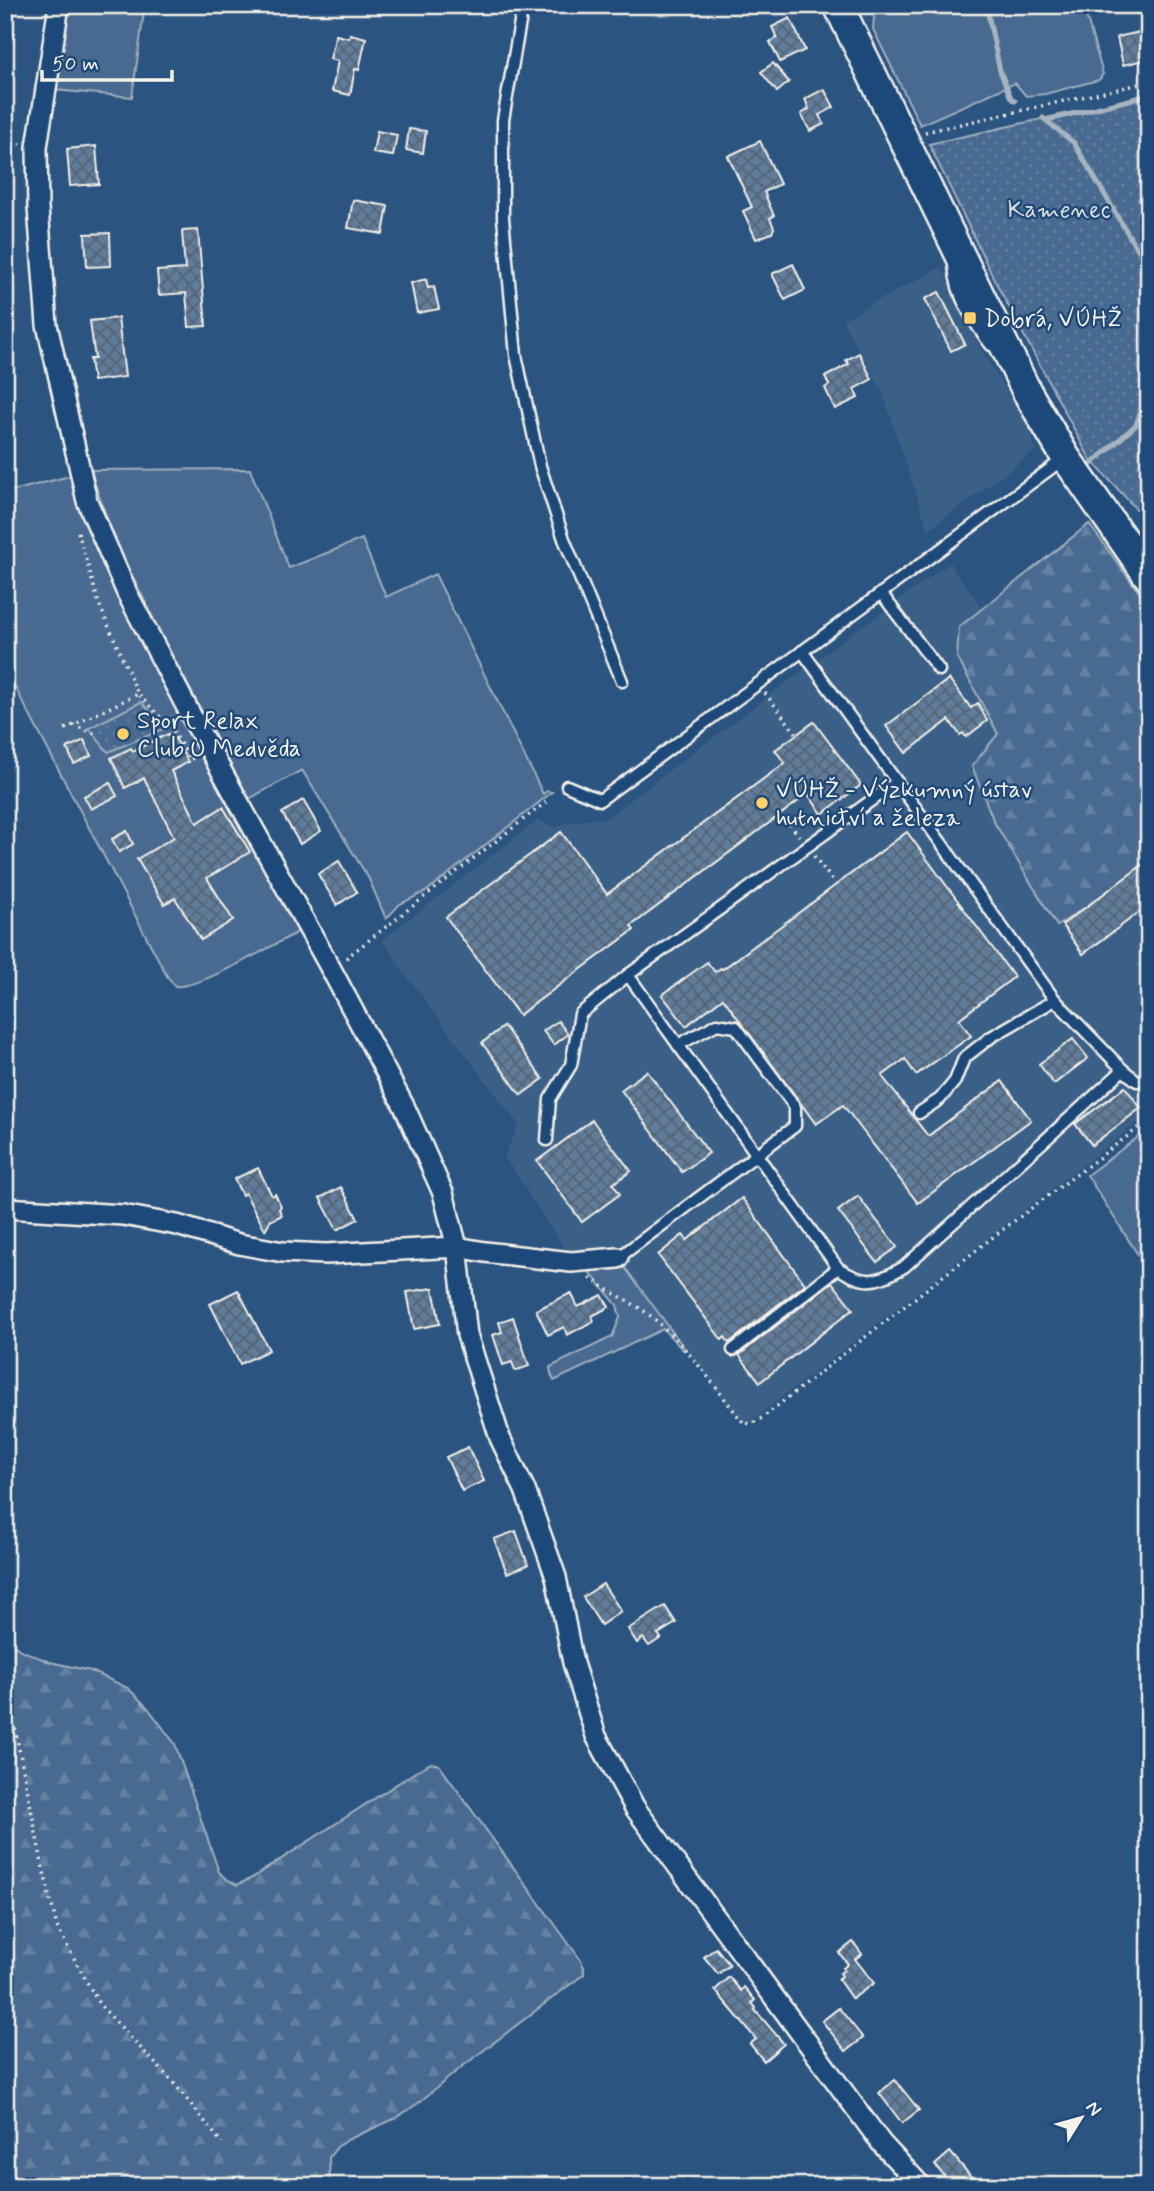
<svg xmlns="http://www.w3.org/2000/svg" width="1154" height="2191" viewBox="0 0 1154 2191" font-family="Mynerve,sans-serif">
	<defs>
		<pattern id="forest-firs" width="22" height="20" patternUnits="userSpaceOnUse" patternTransform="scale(1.75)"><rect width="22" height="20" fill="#496b90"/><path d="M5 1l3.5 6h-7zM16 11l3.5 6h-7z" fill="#6481a0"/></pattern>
		<pattern id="park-dots" width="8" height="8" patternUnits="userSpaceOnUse" patternTransform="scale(1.75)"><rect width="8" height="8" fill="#496b90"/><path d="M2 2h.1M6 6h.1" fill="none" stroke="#6481a0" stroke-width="1.8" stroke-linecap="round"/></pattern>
		<pattern id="building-cross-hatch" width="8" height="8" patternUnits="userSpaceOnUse" patternTransform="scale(1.75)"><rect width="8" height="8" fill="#5e7b9a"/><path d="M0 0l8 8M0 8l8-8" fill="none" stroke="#556474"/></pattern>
	</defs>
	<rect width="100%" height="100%" fill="#2c5481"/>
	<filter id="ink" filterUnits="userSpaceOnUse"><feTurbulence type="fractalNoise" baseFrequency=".0143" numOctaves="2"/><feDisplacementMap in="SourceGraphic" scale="14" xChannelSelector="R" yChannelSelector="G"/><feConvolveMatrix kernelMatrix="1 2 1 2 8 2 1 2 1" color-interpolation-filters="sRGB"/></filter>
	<g filter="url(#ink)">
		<g fill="#3b6088">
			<path d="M941,267L982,352L1031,430L1035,451L928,530L882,391L842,320Z"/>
			<path d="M950,563L1079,745L1149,861V1114L746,1425L742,1424L610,1248L567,1252L504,1156L519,1125L399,966L391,951L381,941L538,820L556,828L567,822L606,818L842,641Z"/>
		</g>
		<g fill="#496b90" stroke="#9eaebc" stroke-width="2">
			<path d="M68,5H145L132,97L54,90Z"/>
			<path d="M875,5H1083L1103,74L1099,80L1045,94L1026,96L1015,83L920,125L873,29Z"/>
			<path d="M250,469L289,568L362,539L386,597L435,574L543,794L547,791L552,792L427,891L400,904L386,919L369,879L302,770L249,799L168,648L115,541L90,470Z"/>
			<path d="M77,474L302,930C278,942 198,990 175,986L167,976L5,668V493Z"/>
			<path d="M1149,1129V1272L1087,1175Z"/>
			<path d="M623,1265L685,1349L683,1350L663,1329L554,1381L551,1374L550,1367L612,1337L620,1318L617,1305L586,1268Z"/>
		</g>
		<g fill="url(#forest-firs)" stroke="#9eaebc" stroke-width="2">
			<path d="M1089,524L1149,606V861L1090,904L1057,926L994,822L972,766L998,734L957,657L959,627Z"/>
			<path d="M5,1638L20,1650L50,1662L91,1671L128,1688L148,1708L175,1744L219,1872L226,1879L237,1885L252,1878L423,1767L431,1763L439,1765L580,1959L584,1967V1974L463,2066L417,2104L394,2119L347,2140L338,2146L329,2157L330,2186H5Z"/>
		</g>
		<g fill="url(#park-dots)" stroke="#9eaebc" stroke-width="2">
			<path d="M1149,95V523L1090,459L995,281L929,144Z"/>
			<path d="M141,702L166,728L108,752L89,728Z"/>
		</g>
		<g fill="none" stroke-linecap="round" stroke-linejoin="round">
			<g stroke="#a7b4c0" stroke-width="5">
				<path d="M986,5L1000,71L1011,98L1015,101"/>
				<path d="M1043,118L1074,143L1134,244L1149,264"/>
				<path d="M1048,120L1149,95"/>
				<path d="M1088,467L1136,425L1149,386"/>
			</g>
		</g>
		<g fill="url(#building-cross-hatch)" stroke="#f4f1e8" stroke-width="2">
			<path d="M790,18L805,50L780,62L770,42L777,38L772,27Z"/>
			<path d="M1149,30V59L1123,65L1117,37Z"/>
			<path d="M350,34L366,38L359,70L355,69L350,95L332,91L338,61L330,59L336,35L349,38Z"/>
			<path d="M773,63L789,82L777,92L761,72Z"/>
			<path d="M824,89L834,107L820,115L824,124L810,131L801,114L809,109L805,99Z"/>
			<path d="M409,129L426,131L423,153L406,150Z"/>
			<path d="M377,131L397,135L393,156L373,153Z"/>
			<path d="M760,141L780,184L764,192L774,216L770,218L774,228L772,233L756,239L743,211L752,207L728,156Z"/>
			<path d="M96,146L99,184L70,186L67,149Z"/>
			<path d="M353,200L388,206L383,234L348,228Z"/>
			<path d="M198,230L206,326L189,327L186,293L159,295L157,271L185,269L182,231Z"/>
			<path d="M110,233L111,266L87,267L85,234Z"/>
			<path d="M793,264L805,290L785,300L772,274Z"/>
			<path d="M426,279L428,288L434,287L439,309L417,313L411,283Z"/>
			<path d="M939,292L965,344L951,351L925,299Z"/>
			<path d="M118,318L125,377L93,381L90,359H95L90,321Z"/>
			<path d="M859,353L872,379L854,389L858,398L835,409L825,388L829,385L825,377L849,364L846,360Z"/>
			<path d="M949,679L971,708L978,703L987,721L966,737L963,733L960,735L949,720L906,753L886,726Z"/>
			<path d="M814,722L861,785L822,814L808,794L631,926L634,930L519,1015L446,917L561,832L607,894L785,763L775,750Z"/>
			<path d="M168,734L171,740L175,738L188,762L171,771L197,823L223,807L250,852L207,878L233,920L201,940L175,898L164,904L137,859L174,837L144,778L125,788L111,758L131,748L133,751Z"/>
			<path d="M84,740L91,756L74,764L67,748Z"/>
			<path d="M110,783L117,796L91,809L84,796Z"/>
			<path d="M303,800L321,831L300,844L282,813Z"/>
			<path d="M127,831L133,844L119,852L112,839Z"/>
			<path d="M907,832L1014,977L959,1019L971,1036L916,1075L905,1059L882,1076L928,1136L1002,1081L1031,1120L918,1203L843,1105L816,1124L723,998L686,1026L662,995L707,962L715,972L721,968L723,969Z"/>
			<path d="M1149,860V905L1083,954L1062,925Z"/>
			<path d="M339,861L357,892L337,905L318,874Z"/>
			<path d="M558,1021L568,1034L554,1045L543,1031Z"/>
			<path d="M504,1026L543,1079L521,1095L482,1043Z"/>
			<path d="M1073,1039L1088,1058L1054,1084L1039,1064Z"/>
			<path d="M647,1071L709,1153L682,1172L621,1090Z"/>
			<path d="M1125,1087L1141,1108L1092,1145L1075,1124Z"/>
			<path d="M592,1120L631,1171L613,1184L620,1194L582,1222L537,1161Z"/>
			<path d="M258,1168L272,1196L275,1194L281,1206L279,1209L282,1215L270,1221L265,1230L245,1193L242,1195L234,1179Z"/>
			<path d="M341,1187L358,1219L337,1230L320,1198Z"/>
			<path d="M858,1196L897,1247L877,1262L838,1211Z"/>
			<path d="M742,1198L805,1284L729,1343L725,1337L722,1340L658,1255L683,1235L687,1240Z"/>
			<path d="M832,1282L853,1309L760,1382L739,1355Z"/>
			<path d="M433,1288L440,1324L414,1329L407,1292Z"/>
			<path d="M238,1290L269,1350L240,1364L210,1304Z"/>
			<path d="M571,1293L578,1307L602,1295L609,1307L592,1316L594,1321L567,1335L564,1327L548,1335L536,1310Z"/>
			<path d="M513,1317L529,1366L515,1371L512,1362L503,1365L493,1335L502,1332L499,1322Z"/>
			<path d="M468,1447L484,1481L462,1491L446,1457Z"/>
			<path d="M516,1531L528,1565L507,1573L494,1539Z"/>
			<path d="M603,1584L621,1611L601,1625L583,1597Z"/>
			<path d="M665,1606L676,1623L658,1634L661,1638L649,1646L643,1638L637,1643L628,1629Z"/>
			<path d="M853,1942L862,1954L855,1959L874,1983L852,1999L838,1979L842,1976L840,1973L844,1970L843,1968L848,1964L839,1953Z"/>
			<path d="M716,1948L730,1965L718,1974L704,1957Z"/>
			<path d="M729,1977L741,1991L744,1987L755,2000L752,2003L756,2008L755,2010L784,2044L764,2061L750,2044L756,2039L715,1990Z"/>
			<path d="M839,2008L863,2038L846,2051L822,2021Z"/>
			<path d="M895,2080L919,2110L902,2123L879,2093Z"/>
			<path d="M950,2152L979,2186H952L935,2165Z"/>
		</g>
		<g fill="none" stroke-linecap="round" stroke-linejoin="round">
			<g stroke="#f4f1e8" stroke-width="15">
				<g id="service">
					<path d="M523,5L503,120V218L516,355L540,466L564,539L622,681"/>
					<path d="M954,266C957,298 972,320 991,345"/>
					<path d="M881,593L939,670"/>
					<path d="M567,786L600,800L1065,458"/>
					<path d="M628,975L838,1268C865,1286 876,1283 904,1267L1123,1070L1055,1000L802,651"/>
					<path d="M1123,1070L1137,1081L1149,1080"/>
					<path d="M919,1113L940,1099L955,1081L964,1058L991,1037L1055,1000"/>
					<path d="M547,1140L550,1099L571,1065L580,1014L628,975L897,782"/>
					<path d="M618,1258L795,1126V1107L736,1027L717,1024L678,1045"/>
					<path d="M733,1350L838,1268"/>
				</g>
			</g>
			<g stroke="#f4f1e8" stroke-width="24">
				<g id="minor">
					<path d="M59,5L37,147L38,208L47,325L87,501L127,593L196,725L331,969L405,1108L443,1193L457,1247L467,1335L500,1438L525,1490L556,1577L573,1663L596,1736L635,1808L882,2144L921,2186"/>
					<path d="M5,1208L123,1215L177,1225L239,1244L283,1252L326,1254L457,1247L485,1252L571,1262L618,1258"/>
				</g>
			</g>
			<g stroke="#f4f1e8" stroke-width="33">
				<path id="secondary" d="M838,5L1027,392L1066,458L1149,577"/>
			</g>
			<g stroke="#f4f1e8" stroke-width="3.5" stroke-dasharray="2 5" stroke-linecap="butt">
				<path d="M925,132L1149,82"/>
				<path d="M5,142L20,144"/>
				<path d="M78,532L99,604L138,694L172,729L190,760L195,757"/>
				<path d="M765,693L796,733"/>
				<path d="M73,725L98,735"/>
				<path d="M65,729L138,694"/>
				<path d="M781,813L799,836"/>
				<path d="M814,856L835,884"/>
				<path d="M346,958L546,802"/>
				<path d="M590,1278C612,1294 638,1304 658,1322C691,1351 716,1389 743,1422L751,1424L762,1418L993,1237L1149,1120"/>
				<path d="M5,1710L15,1729L43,1868L57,1927L99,2004L172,2081L222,2143"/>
			</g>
			<use href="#service" stroke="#1f4a7a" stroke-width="10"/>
			<use href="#minor" stroke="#1f4a7a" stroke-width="19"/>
			<use href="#secondary" stroke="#1f4a7a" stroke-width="28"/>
		</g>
	</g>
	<g fill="#ffd166" stroke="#1f4a7a" stroke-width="2.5">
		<rect x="963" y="311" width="14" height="14" rx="3.5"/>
		<circle cx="123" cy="734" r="7"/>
		<circle cx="762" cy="803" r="7"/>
	</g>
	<g text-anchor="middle" stroke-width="5" stroke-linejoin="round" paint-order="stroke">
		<g font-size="24" fill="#dadddb" stroke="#1f4a7a">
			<text x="1059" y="217">Kamenec</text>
		</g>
		<g font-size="24" fill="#f4f1e8" stroke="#1f4a7a" text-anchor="start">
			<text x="984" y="326">Dobrá, VÚHŽ</text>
			<text x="137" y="728">Sport Relax<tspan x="137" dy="28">Club U Medvěda</tspan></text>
			<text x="776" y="797">VÚHŽ - Výzkumný ústav<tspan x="776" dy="28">hutnictví a železa</tspan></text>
		</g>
	</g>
	<rect width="1154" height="2191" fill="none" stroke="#1f4a7a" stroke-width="28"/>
	<rect x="14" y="14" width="1126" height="2163" fill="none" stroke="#f4f1e8" stroke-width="2.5" filter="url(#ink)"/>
	<g transform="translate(1081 2118) rotate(53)" stroke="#1f4a7a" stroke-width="5" paint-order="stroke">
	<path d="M0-5L12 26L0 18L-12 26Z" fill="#f4f1e8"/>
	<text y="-10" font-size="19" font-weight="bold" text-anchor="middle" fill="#f4f1e8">N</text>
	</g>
	<path d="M42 70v10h130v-10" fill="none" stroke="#f4f1e8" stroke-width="3.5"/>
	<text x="52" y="70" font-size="21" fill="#f4f1e8" stroke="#1f4a7a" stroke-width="5" paint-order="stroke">50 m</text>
</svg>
